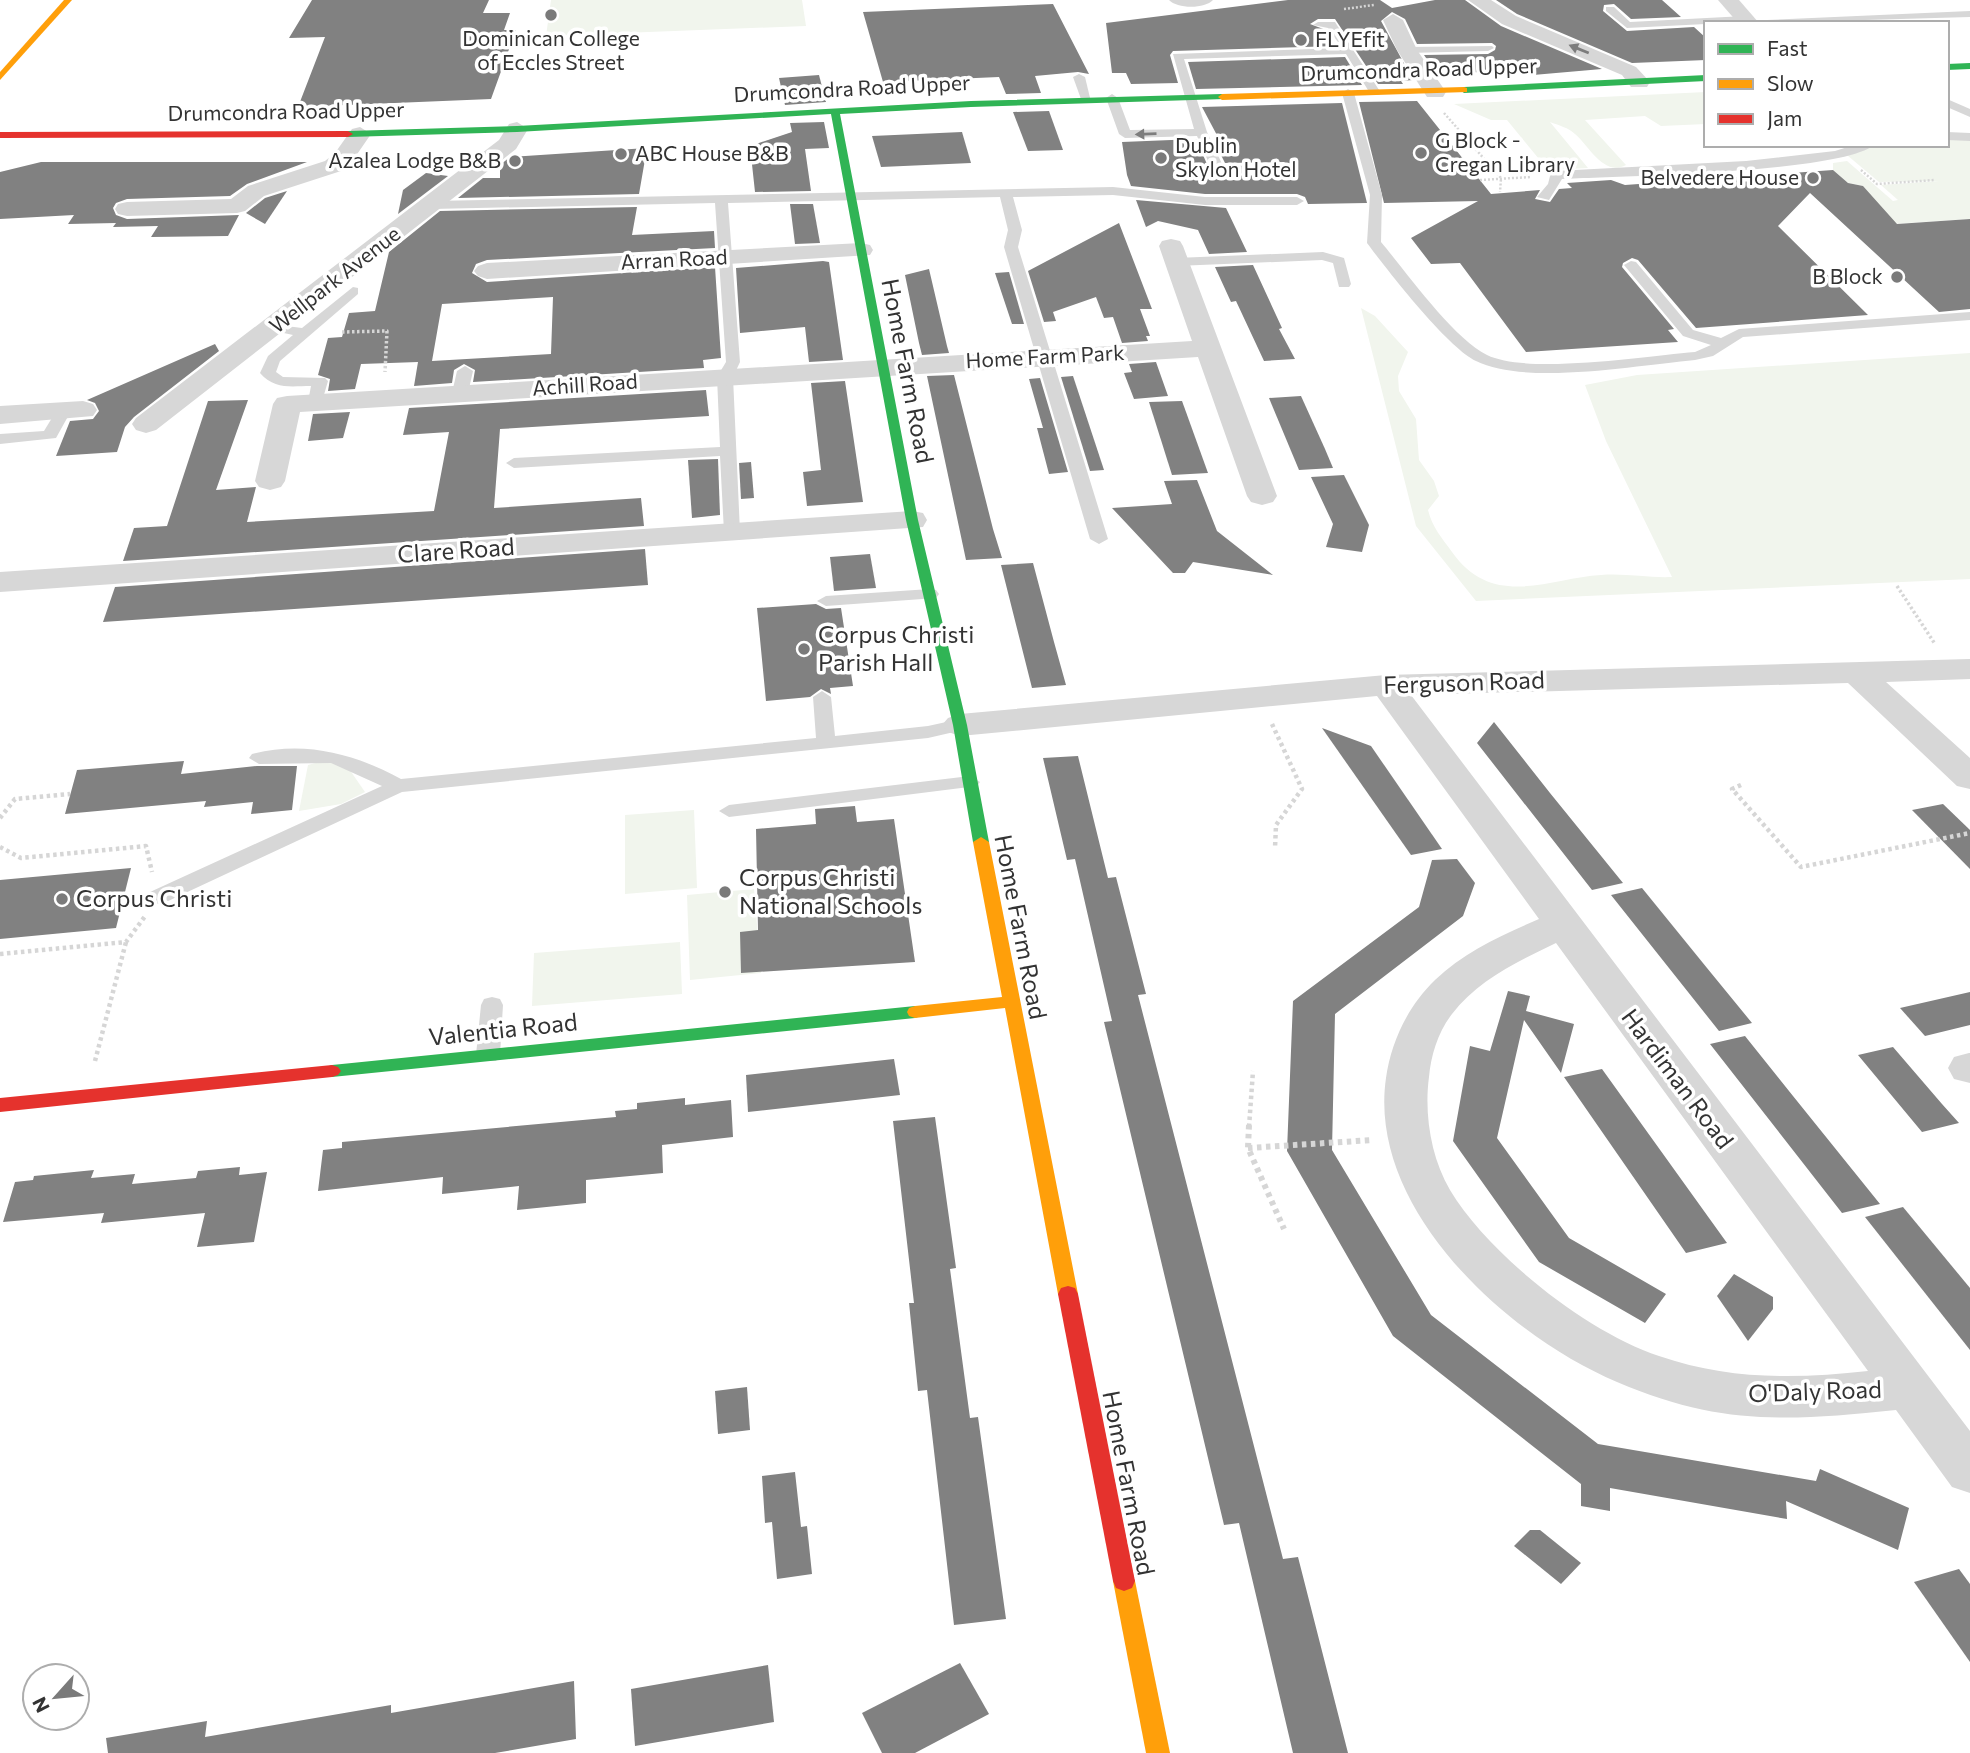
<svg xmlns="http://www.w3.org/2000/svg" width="1970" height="1753" viewBox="0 0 1970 1753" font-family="Commissioner,sans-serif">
	<rect width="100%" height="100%" fill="#fff"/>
	<g fill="#f1f5ed">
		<path d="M551,0H802L806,26L546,36Z"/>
		<path d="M1706,92V124L1661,126L1645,116L1585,120L1626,165C1604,177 1589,146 1575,134C1569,128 1558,125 1550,122L1588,168L1548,170L1507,120H1491L1454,104Z"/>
		<path d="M1947,138L1970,139V219L1894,224L1863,186L1848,183L1833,170V163L1847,161L1893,201L1898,200L1881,185L1939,181L1879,182L1847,155L1877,145H1947Z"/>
		<path d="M1361,308L1375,316L1408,352L1398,376L1399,391L1416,419L1419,460L1434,481L1439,496L1428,510C1432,527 1442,538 1452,552C1493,610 1549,578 1601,575C1625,573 1648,578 1672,577L1606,441L1585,385L1637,375L1970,353V579L1476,601L1416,526Z"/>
		<path d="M330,759L347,766L365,792L341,804L299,811L308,765Z"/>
		<path d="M694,810L697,888L625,894V815Z"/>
		<path d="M754,889L761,973L690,980L687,895Z"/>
		<path d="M680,942L682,994L532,1006L534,953Z"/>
	</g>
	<g fill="#818181" fill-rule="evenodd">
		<path d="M312,0H489L483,13H510L504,30H516L491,99L298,107L325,37L289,38Z"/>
		<path d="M1288,0H1380L1392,8L1435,0H1465L1501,26L1602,69L1533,75L1527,70L1437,74L1424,55L1488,54L1495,50L1496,46L1492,43L1417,44L1405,19L1392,12L1381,21L1413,80L1401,81L1403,84H1378L1335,19H1318L1310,24L1326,30L1337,46L1173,51L1170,55L1178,83L1131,84L1126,73H1112L1106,23Z"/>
		<path d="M1496,0H1662L1681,17L1631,19L1614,4L1604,5L1603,11L1627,31L1694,27L1706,38V60L1632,63L1517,14Z"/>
		<path d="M1053,4L1089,74L1078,72L1035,76L1041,93L1006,94L999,77L883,82L863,12Z"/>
		<path d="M1345,57L1362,85L1196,89L1188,62Z"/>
		<path d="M819,75L826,102L785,105L779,78Z"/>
		<path d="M1417,101L1491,194L1540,190L1535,199L1550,202L1559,189L1572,188L1567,183L1611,180L1625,185L1833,170L1848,183L1863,186L1897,224L1970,219V309L1939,312L1810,193L1778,226L1868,315L1696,328L1638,260L1632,258L1623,263L1622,267L1674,329L1668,330L1678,342L1526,352L1460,263L1431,264L1411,238L1478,201L1384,203L1359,102Z"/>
		<path d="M1342,103L1367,203L1308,204L1305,197L1297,194H1205L1131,186L1127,175L1122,142L1196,139L1210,171L1217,176L1288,175L1293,168L1284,162L1225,163L1213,139H1219L1202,107Z"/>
		<path d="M1049,111L1063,150L1028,151L1013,112Z"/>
		<path d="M824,122L829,148L805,149L811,191L755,192L750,146L792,132L790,123Z"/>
		<path d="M962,132L971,163L881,167L872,136Z"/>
		<path d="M647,148L639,194L458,198L483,178H500V165L510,157Z"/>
		<path d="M41,162H307L247,184L230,196L127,199L116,203L113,208L116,215L127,219L239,215L228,236L151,237L158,226L113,227L116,223L68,224L74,215L0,219V172Z"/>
		<path d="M426,173L448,176L398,214L403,190Z"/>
		<path d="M287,191L265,224L246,213L265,198Z"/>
		<path d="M1136,200L1226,208L1247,252L1209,254L1198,230L1158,221L1146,227Z"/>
		<path d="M790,204H813L820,243L795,244Z"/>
		<path d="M637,207L632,235L714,231L715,248L487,260L476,264L472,273L487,282L715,267L721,358L703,360L704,368L473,382L475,370L464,364L454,370L452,383L414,386L418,362L361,364L355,389L328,391L330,379L318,375L328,338L342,337L349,313L375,311L389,252L440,211ZM553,297L551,354L432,361L442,304Z"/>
		<path d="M1119,223L1152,309H1140L1150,336H1146L1148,341L1122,343L1113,317L1104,318L1096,297L1053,312L1056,321L1044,322L1028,271Z"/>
		<path d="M823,261L829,262L843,360L809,362L805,327L740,333L736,268Z"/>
		<path d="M1253,265L1282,328L1279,329L1295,359L1264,361L1236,301L1231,302L1215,267Z"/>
		<path d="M929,269L947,346L949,353L922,355L919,343L905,275Z"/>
		<path d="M1009,272L1024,324H1012L995,273Z"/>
		<path d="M215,344L219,351L134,417L125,427L117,452L56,456L70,421L93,419L99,411L95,403L87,400Z"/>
		<path d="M1156,362L1168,396L1134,399L1124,373L1132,372L1129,364Z"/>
		<path d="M954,375L993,529L1002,558L966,560L927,376Z"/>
		<path d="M1073,376L1104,470L1090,471L1061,377Z"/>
		<path d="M1040,378L1068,472L1049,474L1037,428H1043L1029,379Z"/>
		<path d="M845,381L863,502L807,506L803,472L821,470L811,383Z"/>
		<path d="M706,390L709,416L500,429L494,508L641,498L644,526L123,561L134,528L167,526L208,401L248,400L216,490L256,487L247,522L434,511L449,432L403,435L409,408Z"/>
		<path d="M1301,396L1325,449L1333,468L1299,470L1269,398Z"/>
		<path d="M1182,401L1186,412L1208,473L1172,475L1149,402Z"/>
		<path d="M350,412L343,438L308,441L313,414Z"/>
		<path d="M718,459L720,515L692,518L688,460Z"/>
		<path d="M751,462L754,498L741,499L739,463Z"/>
		<path d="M1344,475L1369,525L1362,552L1326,547L1333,524L1311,477Z"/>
		<path d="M1197,480L1217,531L1273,575L1193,562L1185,573H1173L1112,508L1172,504L1164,481Z"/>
		<path d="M645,549L648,585L103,622L115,587Z"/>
		<path d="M870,554L876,588L834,591L830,557Z"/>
		<path d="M1033,563L1054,642L1066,685L1032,688L1001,565Z"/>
		<path d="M816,604L826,609L841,608L853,686L830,688L831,694L821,689L810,697L766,701L757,608Z"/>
		<path d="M1494,722L1550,793L1623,883L1592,890L1477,743Z"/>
		<path d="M1322,728L1371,746L1442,849L1411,855Z"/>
		<path d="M1078,756L1108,878L1116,877L1146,994L1138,995L1283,1559L1298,1557L1348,1753H1293L1239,1523L1224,1525L1104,1022L1112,1021L1075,859L1067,860L1043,758Z"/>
		<path d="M184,761L181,774L257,766H297L292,810L251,814L253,802L204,807L206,801L65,814L77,770Z"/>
		<path d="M1943,804L1970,830V869L1912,810Z"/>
		<path d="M855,806L857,822L894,819L915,962L741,973L740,932L758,930L756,829L816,824L815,809Z"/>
		<path d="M1457,859L1475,883L1463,916L1335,1014L1332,1150L1431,1315L1598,1444L1816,1481L1820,1469L1909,1508L1898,1550L1786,1501L1787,1519L1610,1488V1511L1581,1506V1484L1393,1336L1287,1151L1293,1001L1419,907L1432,860Z"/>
		<path d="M131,868L116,928L0,939V880Z"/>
		<path d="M1642,888L1707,968L1752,1023L1719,1031L1611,895Z"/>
		<path d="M1508,991L1530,996L1526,1011L1574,1024L1561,1073L1524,1020L1497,1138L1569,1238L1666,1294L1645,1323L1539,1262L1453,1141L1470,1046L1490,1051Z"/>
		<path d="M1970,992V1025L1925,1036L1900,1008Z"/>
		<path d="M1745,1036L1793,1096L1880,1204L1842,1213L1710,1044Z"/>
		<path d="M1893,1047L1942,1104L1959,1123L1922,1132L1858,1055Z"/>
		<path d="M894,1059L900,1095L748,1112L746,1075Z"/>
		<path d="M1602,1069L1709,1218L1727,1243L1686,1253L1564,1077Z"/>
		<path d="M685,1098V1105L731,1100L733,1137L662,1145L663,1173L586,1180V1203L517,1210L519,1186L442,1194L443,1177L318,1191L323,1150L342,1148V1142L616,1117L615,1111L637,1109V1103Z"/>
		<path d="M935,1117L956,1268L950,1269L970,1418L978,1417L1006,1619L954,1625L927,1390L918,1391L909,1303H914L893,1121Z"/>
		<path d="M240,1167L239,1175L267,1172L254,1242L197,1247L205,1213L101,1223L104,1213L3,1222L15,1182L33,1180L34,1176L94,1170L91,1178L135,1174L132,1184L196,1178L198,1171Z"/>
		<path d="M1903,1207L1970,1288V1350L1865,1217Z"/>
		<path d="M1734,1274L1773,1297V1309L1748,1341L1717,1296Z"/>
		<path d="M747,1387L750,1430L718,1434L715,1391Z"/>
		<path d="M795,1472L801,1527L807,1526L812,1574L777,1579L772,1522L765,1523L762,1476Z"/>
		<path d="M1530,1530H1540L1581,1563L1561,1584L1514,1546Z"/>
		<path d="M1959,1569L1970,1584V1662L1914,1582Z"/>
		<path d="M960,1663L989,1714L915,1753H882L862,1713Z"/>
		<path d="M768,1665L774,1722L635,1746L631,1689Z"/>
		<path d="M574,1681L576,1739L495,1753H108L106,1738L207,1721L205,1737L391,1705V1713Z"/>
	</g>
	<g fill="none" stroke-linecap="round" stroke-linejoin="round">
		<g stroke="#d6d6d6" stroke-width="2.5" stroke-dasharray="2 2" stroke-linecap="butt">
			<path d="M1344,9L1374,5"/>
			<path d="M1444,113L1501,178L1500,192"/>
			<path d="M1861,170L1877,184L1935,180"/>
			<path d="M1480,180L1531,177"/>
		</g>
		<g stroke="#d6d6d6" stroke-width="3.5" stroke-dasharray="2.5 2.5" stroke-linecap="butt">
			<path d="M342,332L387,331L385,372"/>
			<path d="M1897,586L1935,644"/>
		</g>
		<g stroke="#d6d6d6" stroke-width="4.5" stroke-dasharray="3.5 3.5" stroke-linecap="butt">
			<path d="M1272,724L1302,789L1276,825L1275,848"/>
			<path d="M1741,785L1732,789L1801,867L1970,833"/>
			<path d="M0,818L15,799L70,794"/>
			<path d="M0,847L21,858L146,846L152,872"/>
			<path d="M0,954L126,942L146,915"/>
			<path d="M95,1061L126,942"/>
			<path d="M1249,1127L1253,1071"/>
		</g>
		<g stroke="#d6d6d6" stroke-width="6" stroke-dasharray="4.5 4.5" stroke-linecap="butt">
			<path d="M1249,1125L1248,1148L1284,1229"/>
			<path d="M1248,1148L1373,1140"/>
		</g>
		<g fill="#d7d7d7" fill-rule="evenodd">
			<path d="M1606,7H1614L1630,22L1745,16L1750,19L1745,22L1627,28L1606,11Z"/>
			<path d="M1970,11V17L1762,23L1767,20Z"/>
			<path d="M1335,22L1381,93L1379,95H1371L1346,54L1184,59L1207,132L1223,166L1284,165L1290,169L1288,172L1218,174L1212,170L1197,136L1125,138L1119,134L1106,98L1112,94L1118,98L1130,130L1194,129L1173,54L1342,48L1328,28L1313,25L1318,22Z"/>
			<path d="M1492,46L1494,48L1488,51L1407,53L1401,50L1407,47Z"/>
			<path d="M1079,74L1085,77L1091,102L1081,99L1073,77Z"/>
			<path d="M1348,89L1354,93L1382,195L1381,242C1407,273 1453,338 1487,355C1528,375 1646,356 1695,352L1711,345L1683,336L1624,265L1631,261L1636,262L1693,330L1721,338L1739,329L1970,312V320L1743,337L1713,356L1695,360C1639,365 1526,386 1476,361C1447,347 1388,271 1367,243L1370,195L1342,93Z"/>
			<path d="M1947,99L1970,109V117L1947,107Z"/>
			<path d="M1947,132L1970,133V141L1947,140Z"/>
			<path d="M1854,145H1874C1839,173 1618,176 1562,179L1549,200L1537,197L1548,184L1551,172L1556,171L1746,161L1835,151Z"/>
			<path d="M1113,187L1205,197H1297L1304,201L1297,205H1205L1113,195L1013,197L1022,230L1018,247L1108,539L1099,544L1090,539L1004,247L1008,230L1000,197L728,203L740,362L733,377L740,532L732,537L724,532L720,456L514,468L506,463L514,458L720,447L717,377L726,362L715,203L432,209L425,205L432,201Z"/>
			<path d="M1323,252L1344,258L1351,284L1349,287H1339L1333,263L1322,260L1176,266L1169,262L1176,258Z"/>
			<path d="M353,287L358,288V294L280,361L276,372L283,377L325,378L328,381L321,405H311L308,402L311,386C291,386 275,390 260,373L268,356L293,335L270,330V324L302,328Z"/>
			<path d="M465,366L473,371L468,393L460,398L455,396L452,393L457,371Z"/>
			<path d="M63,406L71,411L56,438L0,444V434L44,431L58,408Z"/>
			<path d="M930,589L936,590L939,594L936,598L826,606L817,601L826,596Z"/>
			<path d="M822,691L831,697L835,736L928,726L960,719L970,725L967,729L928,738L402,792L166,902L158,904L147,897L150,892L382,786L331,763L259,764L249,758L252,754C305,740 355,754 401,779L816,738L813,697Z"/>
			<path d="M970,776L980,782L977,786L729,817L719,811L729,805Z"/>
			<path d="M492,997L500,999L503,1005L500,1055L496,1061H480L476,1055L481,1005L484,999Z"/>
		</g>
		<g fill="#d7d7d7" fill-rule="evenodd">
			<path d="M1169,0H1213C1205,9 1177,9 1169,0Z"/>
			<path d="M1468,0H1491L1516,16L1636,67L1650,82L1647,87H1631L1622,75L1502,24Z"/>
			<path d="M1718,0H1739L1759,23H1738Z"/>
			<path d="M1393,14L1403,20L1417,50L1446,92L1443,97H1427L1397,50L1383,20Z"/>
			<path d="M517,122L528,129L516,149L156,430L146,433L136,430L132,424L136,418L499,140L509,124Z"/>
			<path d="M360,127L371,134L351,163L341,171L264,196L245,211L237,213L127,216L118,214L115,209L118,204L127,202L231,199L248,186L325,161L335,153L352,129Z"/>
			<path d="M1171,239L1180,241L1183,246L1277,496L1273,502L1262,505L1251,502L1247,496L1198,357L300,412L285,481L281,487L270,490L259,487L255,481L273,404L277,398L287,396L1192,341L1159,246L1162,241Z"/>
			<path d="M861,243L870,245L873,250L870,255L487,279L478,276L474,271L478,266L487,263Z"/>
			<path d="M83,401L93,404L97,410L93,416L0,424V406Z"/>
			<path d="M912,511L923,513L927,520L923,527L0,592V572Z"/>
			<path d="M1970,659V679L1886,682L1970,758V789L1957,786L1848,683L1411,695L1970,1431V1493L1952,1487L1896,1410C1788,1421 1720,1426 1617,1382C1507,1336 1367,1208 1386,1078C1391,1042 1408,1006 1435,980C1464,952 1502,935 1539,919L1377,696L960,736L948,732L942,725L948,718L960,714L1386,675ZM1556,943L1868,1371C1796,1379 1728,1380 1659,1356C1587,1332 1489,1255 1450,1190C1431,1158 1424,1114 1429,1077C1431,1055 1438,1032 1452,1014C1478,980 1519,961 1556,943Z"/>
			<path d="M1969,1053H1970V1083L1954,1079L1948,1068L1954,1057Z"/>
		</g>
		<g fill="#30b455" fill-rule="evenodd">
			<path d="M1970,63V69L1947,70V64Z"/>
			<path d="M1706,75V81L1464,93L1460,90L1464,87Z"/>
			<path d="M1222,94L1225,95V99L971,107L840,114L918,520L967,725L989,842L981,847L973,842L953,725L906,520L831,114L517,132L348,137L343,134L348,131L517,126L971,101Z"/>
			<path d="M915,1006L921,1008L923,1012L921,1016L915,1018L332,1077L326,1075L323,1071L326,1067L332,1065Z"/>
		</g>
		<g fill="#ff9f0a" fill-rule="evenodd">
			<path d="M64,0H72L0,80V72Z"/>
			<path d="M1464,87L1467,88V92L1222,100L1218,97L1222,94Z"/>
			<path d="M981,837L989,842L1078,1294L1075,1300L1068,1302L1061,1300L1058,1294L1005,1008L915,1018L909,1016L907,1012L909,1008L915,1006L1002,997L973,842Z"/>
			<path d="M1124,1571L1132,1574L1135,1581L1170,1753H1146L1113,1581L1116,1574Z"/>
		</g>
		<g fill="#e5322d" fill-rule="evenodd">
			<path d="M0,132L348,131L353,134L348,137L0,138Z"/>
			<path d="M332,1065L338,1067L341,1071L338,1075L332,1077L0,1112V1098Z"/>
			<path d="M1068,1286L1075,1288L1078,1294L1135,1581L1132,1588L1124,1591L1116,1588L1113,1581L1058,1294L1061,1288Z"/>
		</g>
	</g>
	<defs><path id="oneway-solid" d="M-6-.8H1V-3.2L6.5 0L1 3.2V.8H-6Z" transform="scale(1.75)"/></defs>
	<g fill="#7d7d7d">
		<use href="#oneway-solid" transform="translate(1579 49) rotate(-158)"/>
		<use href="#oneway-solid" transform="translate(1146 134) rotate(178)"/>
	</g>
	<g fill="#7a7a7a" stroke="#fff" stroke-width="2.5">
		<circle cx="551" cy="15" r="7"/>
		<circle cx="1301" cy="40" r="7"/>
		<circle cx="1421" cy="153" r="7"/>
		<circle cx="621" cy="154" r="7"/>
		<circle cx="1161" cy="158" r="7"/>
		<circle cx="515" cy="161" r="7"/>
		<circle cx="1813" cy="178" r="7"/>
		<circle cx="1897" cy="277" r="7"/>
		<circle cx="804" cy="649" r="7"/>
		<circle cx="725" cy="892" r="7"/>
		<circle cx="62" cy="899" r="7"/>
	</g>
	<g text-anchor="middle" stroke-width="7" stroke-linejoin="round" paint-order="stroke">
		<g font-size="21" fill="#333" stroke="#fff" text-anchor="start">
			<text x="551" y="46" text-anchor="middle">Dominican College<tspan x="551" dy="24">of Eccles Street</tspan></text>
			<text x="1315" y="47">FLYEfit</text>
			<text x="1435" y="148">G Block -<tspan x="1435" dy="24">Cregan Library</tspan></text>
			<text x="1175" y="153">Dublin<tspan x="1175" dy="24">Skylon Hotel</tspan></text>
			<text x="635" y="161">ABC House B&amp;B</text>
			<text x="501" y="168" text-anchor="end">Azalea Lodge B&amp;B</text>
			<text x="1799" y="185" text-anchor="end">Belvedere House</text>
			<text x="1883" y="284" text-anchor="end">B Block</text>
		</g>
		<g font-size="21" fill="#333" stroke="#fff">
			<text transform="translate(1419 70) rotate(-2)" y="7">Drumcondra Road Upper</text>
			<text transform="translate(852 89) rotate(-3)" y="7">Drumcondra Road Upper</text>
			<text transform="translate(286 112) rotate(-1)" y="7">Drumcondra Road Upper</text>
			<text transform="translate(674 260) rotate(-3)" y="7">Arran Road</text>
			<text transform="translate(335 280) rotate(-38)" y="7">Wellpark Avenue</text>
			<text transform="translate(1045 357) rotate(-3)" y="7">Home Farm Park</text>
			<text transform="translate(585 385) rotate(-4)" y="7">Achill Road</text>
		</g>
		<g font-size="24" fill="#333" stroke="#fff">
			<text transform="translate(907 371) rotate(79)" y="8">Home Farm Road</text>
			<text transform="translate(456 551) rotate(-4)" y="8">Clare Road</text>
			<text transform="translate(1464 683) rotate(-2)" y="8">Ferguson Road</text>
			<text transform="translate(1020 927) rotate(79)" y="8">Home Farm Road</text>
			<text transform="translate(503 1030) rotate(-6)" y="8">Valentia Road</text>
			<text transform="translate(1677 1079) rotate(53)" y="8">Hardiman Road</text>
			<text transform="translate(1815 1392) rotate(-2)" y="8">O'Daly Road</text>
			<text transform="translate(1128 1483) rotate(79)" y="8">Home Farm Road</text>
		</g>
		<g font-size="24" fill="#333" stroke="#fff" text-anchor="start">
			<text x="818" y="643">Corpus Christi<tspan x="818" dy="28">Parish Hall</tspan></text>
			<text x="739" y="886">Corpus Christi<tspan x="739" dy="28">National Schools</tspan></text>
			<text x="76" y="907">Corpus Christi</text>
		</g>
	</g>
	<rect x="1704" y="21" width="245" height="126" fill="#ffffff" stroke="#adadad" stroke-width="2"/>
	<rect x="1718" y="44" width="35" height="10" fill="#30b455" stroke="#adadad" stroke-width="2"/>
	<text x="1767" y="56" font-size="21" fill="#333333">Fast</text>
	<rect x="1718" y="79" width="35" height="10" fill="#ff9f0a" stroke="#adadad" stroke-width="2"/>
	<text x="1767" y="91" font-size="21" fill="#333333">Slow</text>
	<rect x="1718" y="114" width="35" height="10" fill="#e5322d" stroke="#adadad" stroke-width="2"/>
	<text x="1767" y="126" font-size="21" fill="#333333">Jam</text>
	<g transform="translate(56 1697) rotate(243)"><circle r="33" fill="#ffffff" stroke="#adadad" stroke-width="2"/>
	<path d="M0-5L12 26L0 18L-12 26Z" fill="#7a7a7a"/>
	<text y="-10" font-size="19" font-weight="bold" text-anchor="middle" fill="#333333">N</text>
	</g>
</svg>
